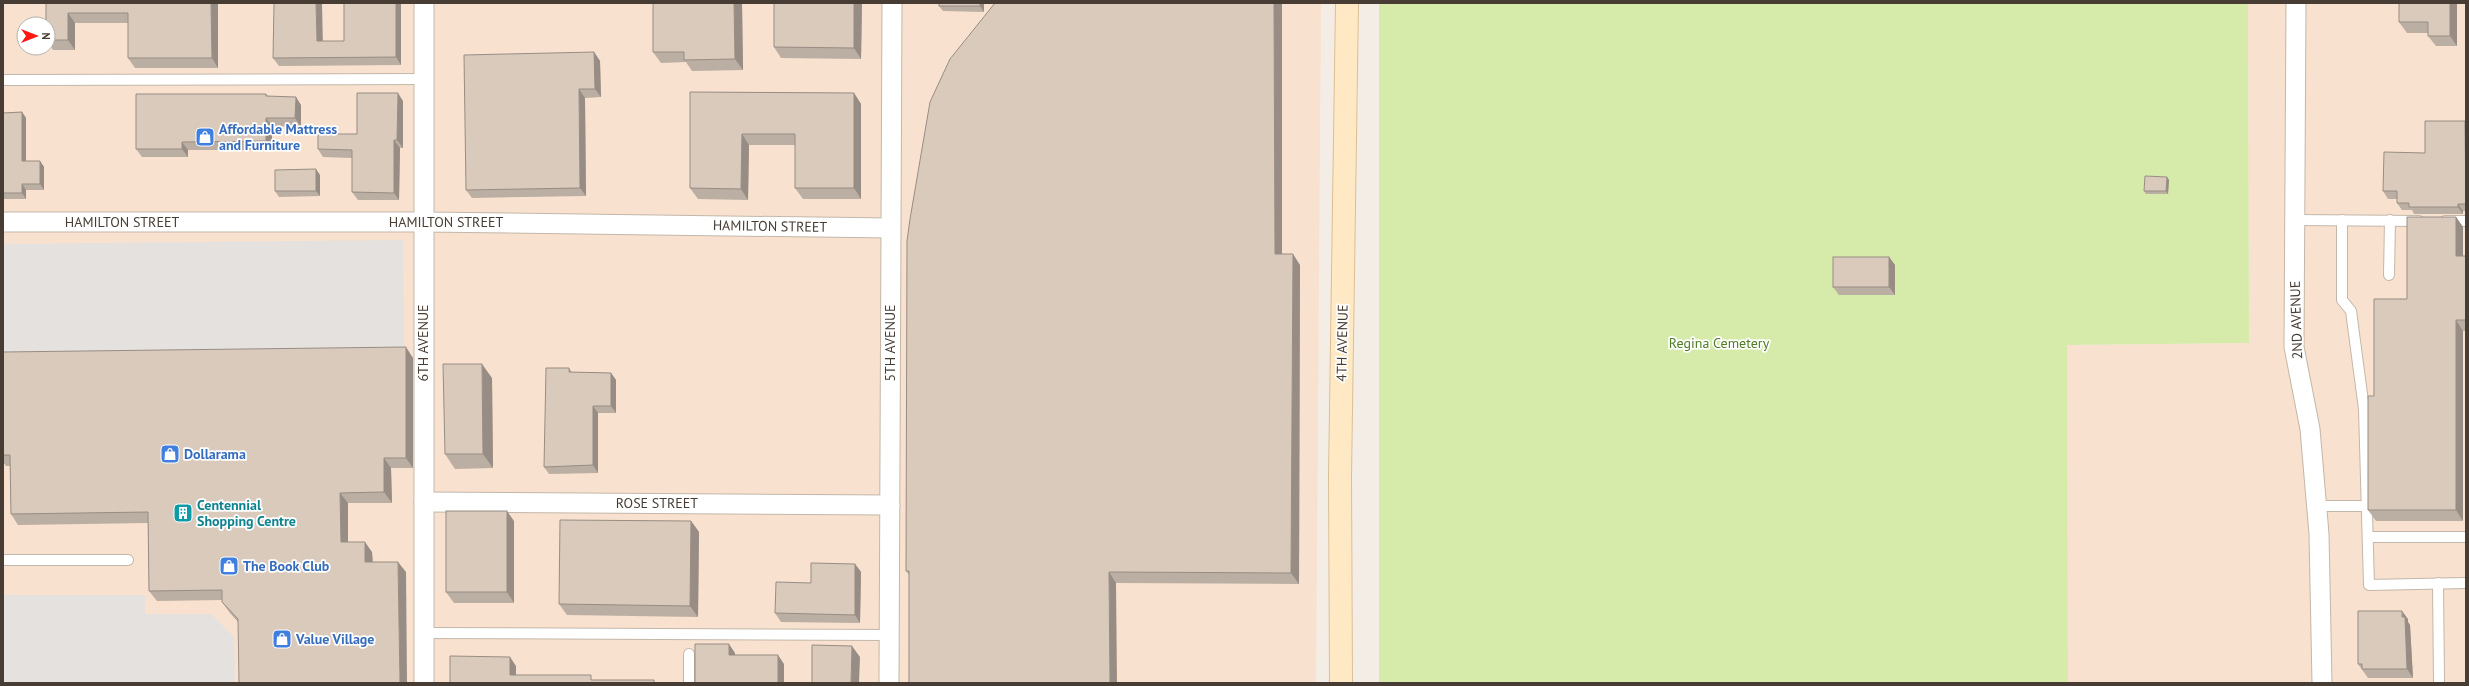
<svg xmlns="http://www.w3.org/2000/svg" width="2469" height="686" viewBox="0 0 2469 686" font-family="'PT Sans',sans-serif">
	<rect width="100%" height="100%" fill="#f4ede5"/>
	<g fill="#f8e1ce" fill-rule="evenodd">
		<path d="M3,3H1321L1316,683H3ZM24,24H48V48H24Z"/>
		<path d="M2248,3H2466V683H2068L2067,345L2249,343Z"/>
	</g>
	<path fill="#d6ebaa" d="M1379,3H2248L2249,343L2067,345L2068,683H1379Z"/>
	<g fill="#e4e1de">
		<path d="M403,240L404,354L3,358V244Z"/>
		<path d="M3,595H145V614H211L234,637L235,683H3Z"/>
	</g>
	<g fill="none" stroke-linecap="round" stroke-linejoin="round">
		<g stroke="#c3b7aa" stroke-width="12">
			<g id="service">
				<path d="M3,80L424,79"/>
				<path d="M2295,220L2419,221"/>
				<path d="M2342,220V300L2351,311L2364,409L2369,585L2466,583"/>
				<path d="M2445,221H2466"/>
				<path d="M2389,275L2390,220"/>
				<path d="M2317,506H2365"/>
				<path d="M2368,537H2466"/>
				<path d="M3,560H128"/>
				<path d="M2438,583L2439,683"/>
				<path d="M424,633L890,635"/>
				<path d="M689,683V654"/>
			</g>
		</g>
		<g stroke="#c3b7aa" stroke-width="21">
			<g id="minor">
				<path d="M2296,3L2294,347L2310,429L2319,534L2322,683"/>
				<path d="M3,222H424L890,228"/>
				<path d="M424,502L890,505"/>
				<path d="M424,683V3"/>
				<path d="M889,683L892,3"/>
			</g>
		</g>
		<g stroke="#dbbf93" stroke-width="24">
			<path id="secondary" d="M1341,683L1340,477L1347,3"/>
		</g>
		<use href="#service" stroke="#fff" stroke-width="10"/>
		<use href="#minor" stroke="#fff" stroke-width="19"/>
		<use href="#secondary" stroke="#ffe9c4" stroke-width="22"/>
	</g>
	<g fill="#bbaea2">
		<path d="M46,3H218V68H135L128,58V23H75V50H53L48,42V24Z"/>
		<path d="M401,3V65L279,66L273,58L323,41H344Z"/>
		<path d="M742,3L743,70L692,71L686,62L661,63L653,52Z"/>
		<path d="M774,3H862L861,59L781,58L774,47Z"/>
		<path d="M939,3H984V12L943,11L939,6Z"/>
		<path d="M995,3H1282V254L1300,265L1299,584L1116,583L909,575L906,571Z"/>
		<path d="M2457,3V46H2436L2428,36V33H2407L2399,22Z"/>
		<path d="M594,52L600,61L601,97L585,98L586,196L472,198L466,190Z"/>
		<path d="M690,92L854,93L861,104V199H803L795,188V145H749L748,200L698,199L690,188Z"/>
		<path d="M266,94L268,96L301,105V127L272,126V150H188V157H142L136,149Z"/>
		<path d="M403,101V148H400L399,200H358L352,192V158L323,157L318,149L357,134Z"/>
		<path d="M22,112L26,118V161H40L44,167V190H26V199H3V113Z"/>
		<path d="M2465,121H2466V211H2463V214H2414L2412,210H2402L2397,203V199H2388L2383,191L2425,153Z"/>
		<path d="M320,175V196L279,197L275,191Z"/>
		<path d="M2167,177L2169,180L2168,194H2146L2144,191Z"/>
		<path d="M2456,217L2463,227V256H2466V331H2463V521H2376L2368,510L2407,299Z"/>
		<path d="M1889,257L1895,265V295H1839L1833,287Z"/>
		<path d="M3,352L413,358V468H391L392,503H348V542L372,552L373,562L406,572L238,622L230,613L222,602V600L157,601L149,591L148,523L18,525L11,514L10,466H6L3,462Z"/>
		<path d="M569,368L572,372L611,373L616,380V413H598V473L549,474L544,467Z"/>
		<path d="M492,378L493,468L455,469L445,454Z"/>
		<path d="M514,521V603H454L446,592Z"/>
		<path d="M691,521L699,532L698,617L567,615L559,604Z"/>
		<path d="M855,564L861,572L860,623L781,622L775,613L811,583Z"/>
		<path d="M2408,619V622L2410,625L2413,678H2368L2358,664Z"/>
	</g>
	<g fill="#988d84">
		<path d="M211,3H218V68L212,58Z"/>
		<path d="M316,3H322L323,49L317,41Z"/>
		<path d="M396,3H401V65L396,57Z"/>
		<path d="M734,3H742L743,70L735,59Z"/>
		<path d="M854,3H862L861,59L854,48Z"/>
		<path d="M980,3H984V12L980,6Z"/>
		<path d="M1274,3H1282V265L1275,254Z"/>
		<path d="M2450,3H2457V46L2450,36Z"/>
		<path d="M68,13L75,23V50L68,40Z"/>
		<path d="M594,52L600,61L601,97L595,89Z"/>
		<path d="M579,89L585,98L586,196L580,188Z"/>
		<path d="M398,93L403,101V148L397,140Z"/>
		<path d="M854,93L861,104V199L854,188Z"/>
		<path d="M296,97L301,105V127L295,118Z"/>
		<path d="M22,112L26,118V167L22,161Z"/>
		<path d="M266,118L272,126V150L266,141Z"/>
		<path d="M742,134L749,145L748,200L741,189Z"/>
		<path d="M394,140L400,148L399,200L394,193Z"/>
		<path d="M182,142L188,150V157L182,149Z"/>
		<path d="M40,161L44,167V190L40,184Z"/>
		<path d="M316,169L320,175V196L316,191Z"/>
		<path d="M2167,177L2169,180L2168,194L2166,191Z"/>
		<path d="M22,184L26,190V199L22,193Z"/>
		<path d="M2458,204L2463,211V214L2458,207Z"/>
		<path d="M2456,217L2463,227V267L2456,256Z"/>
		<path d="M1293,254L1300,265L1299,584L1291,573Z"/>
		<path d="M1889,257L1895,265V295L1889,287Z"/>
		<path d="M2456,320L2463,331V521L2456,510Z"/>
		<path d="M406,347L413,358V468L406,458Z"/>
		<path d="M482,364L492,378L493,468L483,454Z"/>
		<path d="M611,373L616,380V413L611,406Z"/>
		<path d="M593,406L598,413V473L593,465Z"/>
		<path d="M384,458L391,468L392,503L384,492Z"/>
		<path d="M340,493L348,503V553L341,542Z"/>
		<path d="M507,511L514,521V603L507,592Z"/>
		<path d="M691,521L699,532L698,617L690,606Z"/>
		<path d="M365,542L372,552L373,573L365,562Z"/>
		<path d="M398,562L406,572L407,683H400Z"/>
		<path d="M855,564L861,572L860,623L855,615Z"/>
		<path d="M1109,572L1116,583L1117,683H1110Z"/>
		<path d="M2402,611L2408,619V622L2410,625L2413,678L2407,669Z"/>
		<path d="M729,644L735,653V663L729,655Z"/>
		<path d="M852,646L860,657L859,683H851Z"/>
		<path d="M778,655L784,664V683H778Z"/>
		<path d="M510,657L516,666V683L510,675Z"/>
	</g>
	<g fill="#d9cabc" stroke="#988d84">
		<path d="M46,3H211L212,58H128V13H68V40H48V24H46Z"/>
		<path d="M274,3H316L317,41H344V3H396V57L273,58Z"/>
		<path d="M653,3H734L735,59L684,60V52H653Z"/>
		<path d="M774,3H854V48L774,47Z"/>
		<rect x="939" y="3" width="41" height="3"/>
		<path d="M995,3H1274L1275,254H1293L1291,573L1109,572L1110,683H909V571H906L907,241L910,219L930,102L950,59Z"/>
		<path d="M2399,3H2450V36H2428V22H2399Z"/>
		<path d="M594,52L595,89H579L580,188L466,190L464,55Z"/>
		<path d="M690,92L854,93V188H795V134H742L741,189L690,188Z"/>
		<path d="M357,93H398L397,140H394V193L352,192V150L318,149V134H357Z"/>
		<path d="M136,94H266V96L296,97L295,118H266V141L182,142V149H136Z"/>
		<path d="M22,112V161H40V184H22V193H3V113Z"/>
		<path d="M2425,121H2465L2466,204H2458V207H2409V203H2397V191H2383L2384,152L2425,153Z"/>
		<path d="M316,169V191H275V170Z"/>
		<path d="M2145,176L2167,177L2166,191H2144Z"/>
		<path d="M2407,217H2456V256H2466V320H2456V510H2368V396H2374V299H2407Z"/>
		<rect x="1833" y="257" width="56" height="30"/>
		<path d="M406,347V458H384V492L340,493L341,542H365V562H398L400,683H239L238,619L222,602V590L149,591L148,512L11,514L10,455H3V352Z"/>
		<path d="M443,364H482L483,454H445Z"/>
		<path d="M546,368H569V372L611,373V406H593V465L544,467Z"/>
		<rect x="446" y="511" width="61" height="81"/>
		<path d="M560,520L691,521L690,606L559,604Z"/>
		<path d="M811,563L855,564V615L775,613L776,582L811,583Z"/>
		<path d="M2358,611H2402V617H2405L2407,669H2362V664H2358Z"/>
		<path d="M695,644H729V655H778V683H695Z"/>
		<path d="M812,645L852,646L851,683H812Z"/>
		<path d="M450,656L510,657V675H591V680H654V683H450Z"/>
	</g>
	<defs>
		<g id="shop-square" transform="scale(1)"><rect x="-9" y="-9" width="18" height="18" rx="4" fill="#3f7fe0" stroke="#fff"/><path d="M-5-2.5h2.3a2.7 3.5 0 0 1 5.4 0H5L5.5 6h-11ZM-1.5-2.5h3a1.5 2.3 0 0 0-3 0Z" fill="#fff"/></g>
		<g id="building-square" transform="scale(1)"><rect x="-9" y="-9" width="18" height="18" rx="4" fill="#0f9aa8" stroke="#fff"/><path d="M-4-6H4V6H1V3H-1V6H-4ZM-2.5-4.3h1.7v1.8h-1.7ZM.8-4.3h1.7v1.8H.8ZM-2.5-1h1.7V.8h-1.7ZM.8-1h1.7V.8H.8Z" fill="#fff"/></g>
	</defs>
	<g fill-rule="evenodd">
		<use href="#shop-square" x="205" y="137"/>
		<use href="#shop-square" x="170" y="454"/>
		<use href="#building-square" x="183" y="513"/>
		<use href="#shop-square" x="229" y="566"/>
		<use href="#shop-square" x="282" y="639"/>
	</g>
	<g text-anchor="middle" stroke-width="3.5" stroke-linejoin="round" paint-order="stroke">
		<g font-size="14" font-weight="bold" fill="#366cbe" stroke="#fff" text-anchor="start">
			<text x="219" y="134">Affordable Mattress<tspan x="219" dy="16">and Furniture</tspan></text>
			<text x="184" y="459">Dollarama</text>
			<text x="243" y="571">The Book Club</text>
			<text x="296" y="644">Value Village</text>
		</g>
		<g font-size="14" fill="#473d34" stroke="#fff">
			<text x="122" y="227">HAMILTON STREET</text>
			<text x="446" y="227">HAMILTON STREET</text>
			<text transform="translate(770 226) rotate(1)" y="5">HAMILTON STREET</text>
			<text transform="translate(2296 320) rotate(-92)" y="5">2ND AVENUE</text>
			<text transform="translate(423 343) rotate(-90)" y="5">6TH AVENUE</text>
			<text transform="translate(890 343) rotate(-90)" y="5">5TH AVENUE</text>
			<text transform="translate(1342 343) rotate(-89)" y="5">4TH AVENUE</text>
			<text x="657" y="508">ROSE STREET</text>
		</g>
		<g font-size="14" fill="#507d23" stroke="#fff">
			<text x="1719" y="348">Regina Cemetery</text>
		</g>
		<g font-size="14" font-weight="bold" fill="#0d838f" stroke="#fff" text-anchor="start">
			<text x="197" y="510">Centennial<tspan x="197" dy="16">Shopping Centre</tspan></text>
		</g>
	</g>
	<rect width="2469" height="686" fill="none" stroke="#473d34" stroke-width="8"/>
	<g transform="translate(36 36) rotate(90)"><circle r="19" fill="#ffffff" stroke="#b5b1ae"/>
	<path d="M0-3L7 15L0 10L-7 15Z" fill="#ff1711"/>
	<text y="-6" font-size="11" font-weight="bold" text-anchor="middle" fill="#473d34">N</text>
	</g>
</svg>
